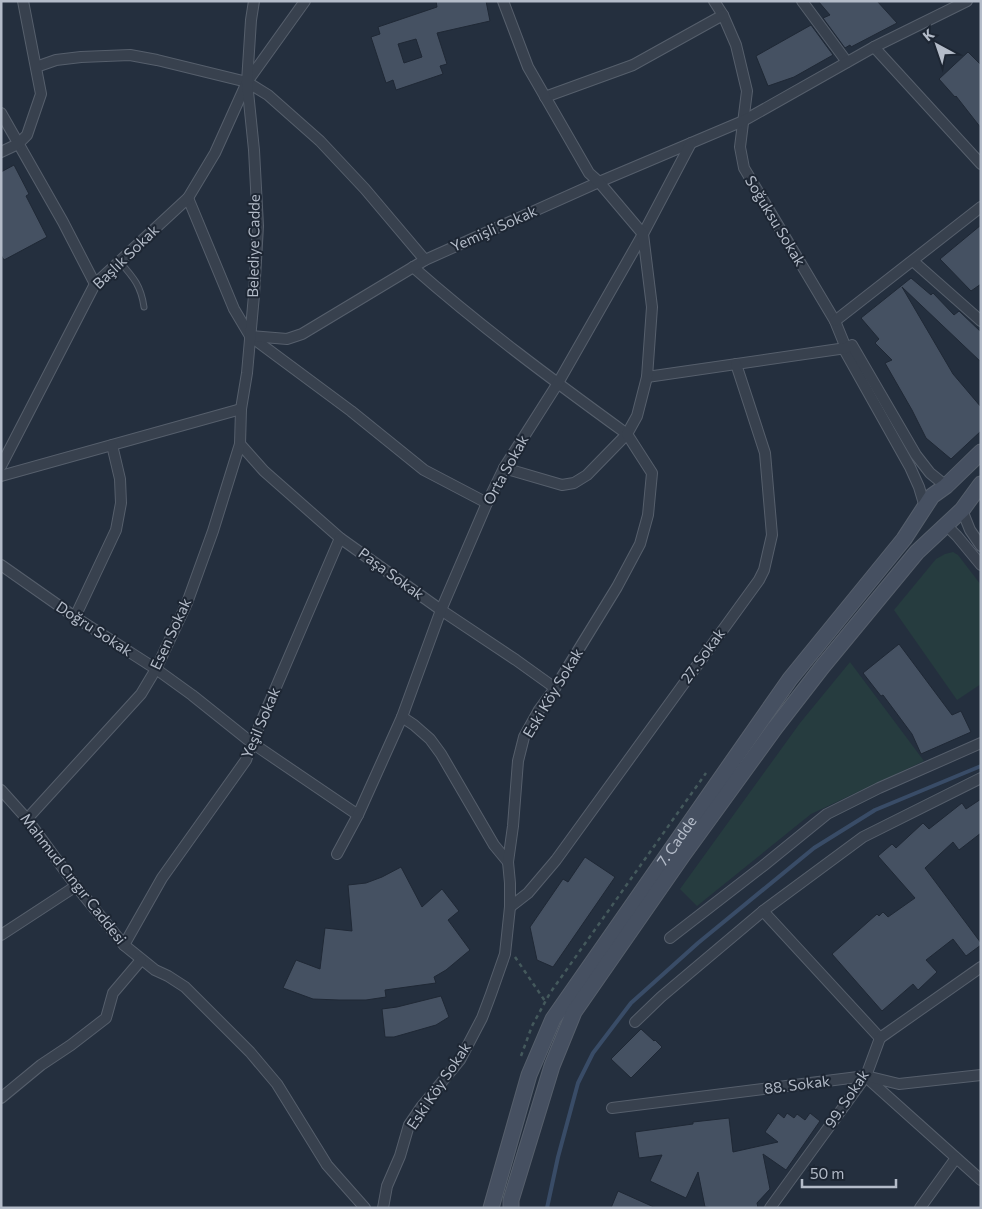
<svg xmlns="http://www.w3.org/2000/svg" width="982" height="1209" viewBox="0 0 982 1209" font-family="Commissioner,sans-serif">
	<rect width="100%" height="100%" fill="#242f3e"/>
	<g fill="#263c3f">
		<path d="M953,552L958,555L981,585V684L957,700L894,610L936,559L945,554Z"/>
		<path d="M850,662L924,761L811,814L697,906L680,889L800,723Z"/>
	</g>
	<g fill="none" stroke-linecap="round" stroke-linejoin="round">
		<path stroke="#394c67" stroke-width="4" d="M547,1208L558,1157L578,1083L593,1053L631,1003L698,943L814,848L875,810L981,766"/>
	</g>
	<g fill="#455162" stroke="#1f2835" fill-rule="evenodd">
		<path d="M436,1H486L490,21L437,33L447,64L440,66L443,74L396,90L393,80L386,83L371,37L380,34L378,27L437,7ZM416,39L422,57L404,63L398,44Z"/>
		<path d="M818,1H877L897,23L851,47L850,45L845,48L823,18L830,15Z"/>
		<path d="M811,25L833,55L794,77L768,86L756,56Z"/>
		<path d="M968,52L981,65V128L956,96L955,97L939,79Z"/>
		<path d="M14,165L29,194L26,196L47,237L4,260L1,255V172Z"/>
		<path d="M981,225V284L971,291L940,259Z"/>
		<path d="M911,278L931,295L933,293L954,315L959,311L981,332V362L902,287L953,374L981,407V431L951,459L926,438L912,410L885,363L892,360L875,343L879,339L861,318Z"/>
		<path d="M899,644L952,715L961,711L971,732L921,754L912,734L883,695L881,696L863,673Z"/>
		<path d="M981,799V833L959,850L953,842L925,868L981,943V945L966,956L953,939L926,960L937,972L918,990L913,984L882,1011L832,954L877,914L879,916L883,912L888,917L915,898L878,856L892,844L896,848L923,823L929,829L962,803L966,809Z"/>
		<path d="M585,857L615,877L553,967L537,960L530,927L563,879L568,882Z"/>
		<path d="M401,867L422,907L442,889L459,911L448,920L470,950L446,970L434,977L436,983L385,990L386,997L366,1000H339L313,999L283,988L296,960L320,969L325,928L352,931L348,885L366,883L382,877Z"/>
		<path d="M441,996L449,1017L436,1025L394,1037H385L382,1009L397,1007Z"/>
		<path d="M641,1029L654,1041L655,1040L662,1047L631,1078L611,1059Z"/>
		<path d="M778,1113L784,1118L787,1113L794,1118L797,1114L805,1120L810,1113L820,1121L786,1170L763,1154L770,1189L757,1203L758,1208H714L705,1207L698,1172L686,1198L650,1181L662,1155L639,1158L635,1132L693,1124V1122L729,1118L733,1152L778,1142L765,1132Z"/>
		<path d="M618,1191L656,1208H611Z"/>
	</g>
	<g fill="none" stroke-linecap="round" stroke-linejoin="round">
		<g stroke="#565f6c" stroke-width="7">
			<path id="service" d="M120,262C134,278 141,286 144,307"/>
		</g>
		<g stroke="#565f6c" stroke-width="12">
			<g id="minor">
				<path d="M714,1L723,15L736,45L747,91L740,147L744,168L835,321L846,348L845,351L910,467L919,487L925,507"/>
				<path d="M802,1L847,62"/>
				<path d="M874,47L981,164"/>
				<path d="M36,67L56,60L81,57L130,55L157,60L247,82L268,95L320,141L365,189L425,260"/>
				<path d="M545,97L633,65L723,15"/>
				<path d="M1,113L63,222L95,284"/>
				<path d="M1,152L18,144L27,135L41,94L23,1"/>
				<path d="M188,198L234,309L250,336L351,411L424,470L487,503"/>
				<path d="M913,261L981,321"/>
				<path d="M413,267C481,327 554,381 627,434L587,475L574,483L562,485L504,468"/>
				<path d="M835,321L981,207"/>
				<path d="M250,336L287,339L302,334L425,260L599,182L743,121L874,47L967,1"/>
				<path d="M647,377L846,348L852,345L916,455L930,473L946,486"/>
				<path d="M240,444L264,471L340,538L441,610L516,660L555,688"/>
				<path d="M1,466L95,284L188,198L215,153L247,82L305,1"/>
				<path d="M1,476L241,409"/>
				<path d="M962,510L970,530L981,546"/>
				<path d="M946,525L957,536L981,565"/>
				<path d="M1,565L75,617L156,669L192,695L252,743L358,815"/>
				<path d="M75,617L116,530L121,503L120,479L112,445"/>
				<path d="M402,717L414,725L430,739L441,754L494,845L508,862"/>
				<path d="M1,790L27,819L76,886L124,945L155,970L168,976L185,987L250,1052L277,1084L327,1165L365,1208"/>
				<path d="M27,819L141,694L156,669L187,603L213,531L240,444L241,409L247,373L254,295L258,226L254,150L247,82L251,20L254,1"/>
				<path d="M337,854L358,815L402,717L441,610L487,503L504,468L558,383L643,234L691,143"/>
				<path d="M510,907L528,893L556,860L759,580L764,570L772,535L765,453L736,364"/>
				<path d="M763,911L880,1038"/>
				<path d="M1,935L76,886"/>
				<path d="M670,938L763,866L827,814L879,788L981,743"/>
				<path d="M124,945L162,878L246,760L252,743L340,538"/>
				<path d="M635,1022L661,997L763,911L863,837L981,778"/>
				<path d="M866,1077L981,1180"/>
				<path d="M1,1098L41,1065L71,1045L106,1018L113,993L141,960"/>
				<path d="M612,1108L866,1076L899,1084L981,1075"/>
				<path d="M383,1208L387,1186L400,1156L409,1125L422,1106L460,1060L482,1018L491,994L505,954L510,907V883L508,862L513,826L518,761L524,737L539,710L555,688L617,587L640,544L648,515L652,473L627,434L637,416L647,377L652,307L643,234L599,182L589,173L528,67L503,1"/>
				<path d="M770,1208L866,1076L880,1038L981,967"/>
				<path d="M920,1208L956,1158"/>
			</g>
		</g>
		<g stroke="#565f6c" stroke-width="17">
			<g id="secondary">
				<path id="s1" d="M491,1208L529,1075L553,1019L790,679L904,539L932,496L946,486L981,452"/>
				<path d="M511,1208V1200L552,1066L574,1012L683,855L775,728L823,666L917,552L962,510L981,484"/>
			</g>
		</g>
		<g stroke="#44595c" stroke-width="2.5" stroke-dasharray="4 4" stroke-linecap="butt">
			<path d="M515,957L545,1001"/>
			<path d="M521,1056L532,1026L550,993L706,773"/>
		</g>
		<use href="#service" stroke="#38414e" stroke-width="5"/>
		<use href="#minor" stroke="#38414e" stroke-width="10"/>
		<use href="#secondary" stroke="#465061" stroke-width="15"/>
	</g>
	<g text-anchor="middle" stroke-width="4" stroke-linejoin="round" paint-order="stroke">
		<g font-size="15" fill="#b4bcc9" stroke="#1d2633">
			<text transform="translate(775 221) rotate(59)" y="5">Soğuksu Sokak</text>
			<text transform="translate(494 229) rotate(-24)" y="5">Yemişli Sokak</text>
			<text transform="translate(254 246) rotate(-89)" y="5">Belediye Cadde</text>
			<text transform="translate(126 257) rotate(-44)" y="5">Başlık Sokak</text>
			<text transform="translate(506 470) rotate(-61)" y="5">Orta Sokak</text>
			<text transform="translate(391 574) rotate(36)" y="5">Paşa Sokak</text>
			<text transform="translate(94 629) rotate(33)" y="5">Doğru Sokak</text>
			<text transform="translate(171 634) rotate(-65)" y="5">Esen Sokak</text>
			<text transform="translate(703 656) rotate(-54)" y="5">27. Sokak</text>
			<text transform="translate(553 693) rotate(-59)" y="5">Eski Köy Sokak</text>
			<text transform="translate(261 723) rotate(-67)" y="5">Yeşil Sokak</text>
			<text dy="5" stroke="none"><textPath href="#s1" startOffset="416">7. Cadde</textPath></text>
			<text transform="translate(73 879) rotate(52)" y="5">Mahmud Cıngır Caddesi</text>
			<text transform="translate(797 1085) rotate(-7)" y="5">88. Sokak</text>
			<text transform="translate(439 1086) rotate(-56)" y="5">Eski Köy Sokak</text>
			<text transform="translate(847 1099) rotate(-56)" y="5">99. Sokak</text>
		</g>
	</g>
	<rect width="982" height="1209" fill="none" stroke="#b4bcc9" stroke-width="5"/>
	<g transform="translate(937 45) rotate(320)" stroke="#1d2633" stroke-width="4" paint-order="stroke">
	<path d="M0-4L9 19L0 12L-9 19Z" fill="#b4bcc9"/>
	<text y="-8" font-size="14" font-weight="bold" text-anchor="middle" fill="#b4bcc9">K</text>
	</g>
	<path d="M802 1179v8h94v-8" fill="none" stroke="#b4bcc9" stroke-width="2.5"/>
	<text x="810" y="1179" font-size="15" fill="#b4bcc9" stroke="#1d2633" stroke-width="4" paint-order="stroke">50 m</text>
</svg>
